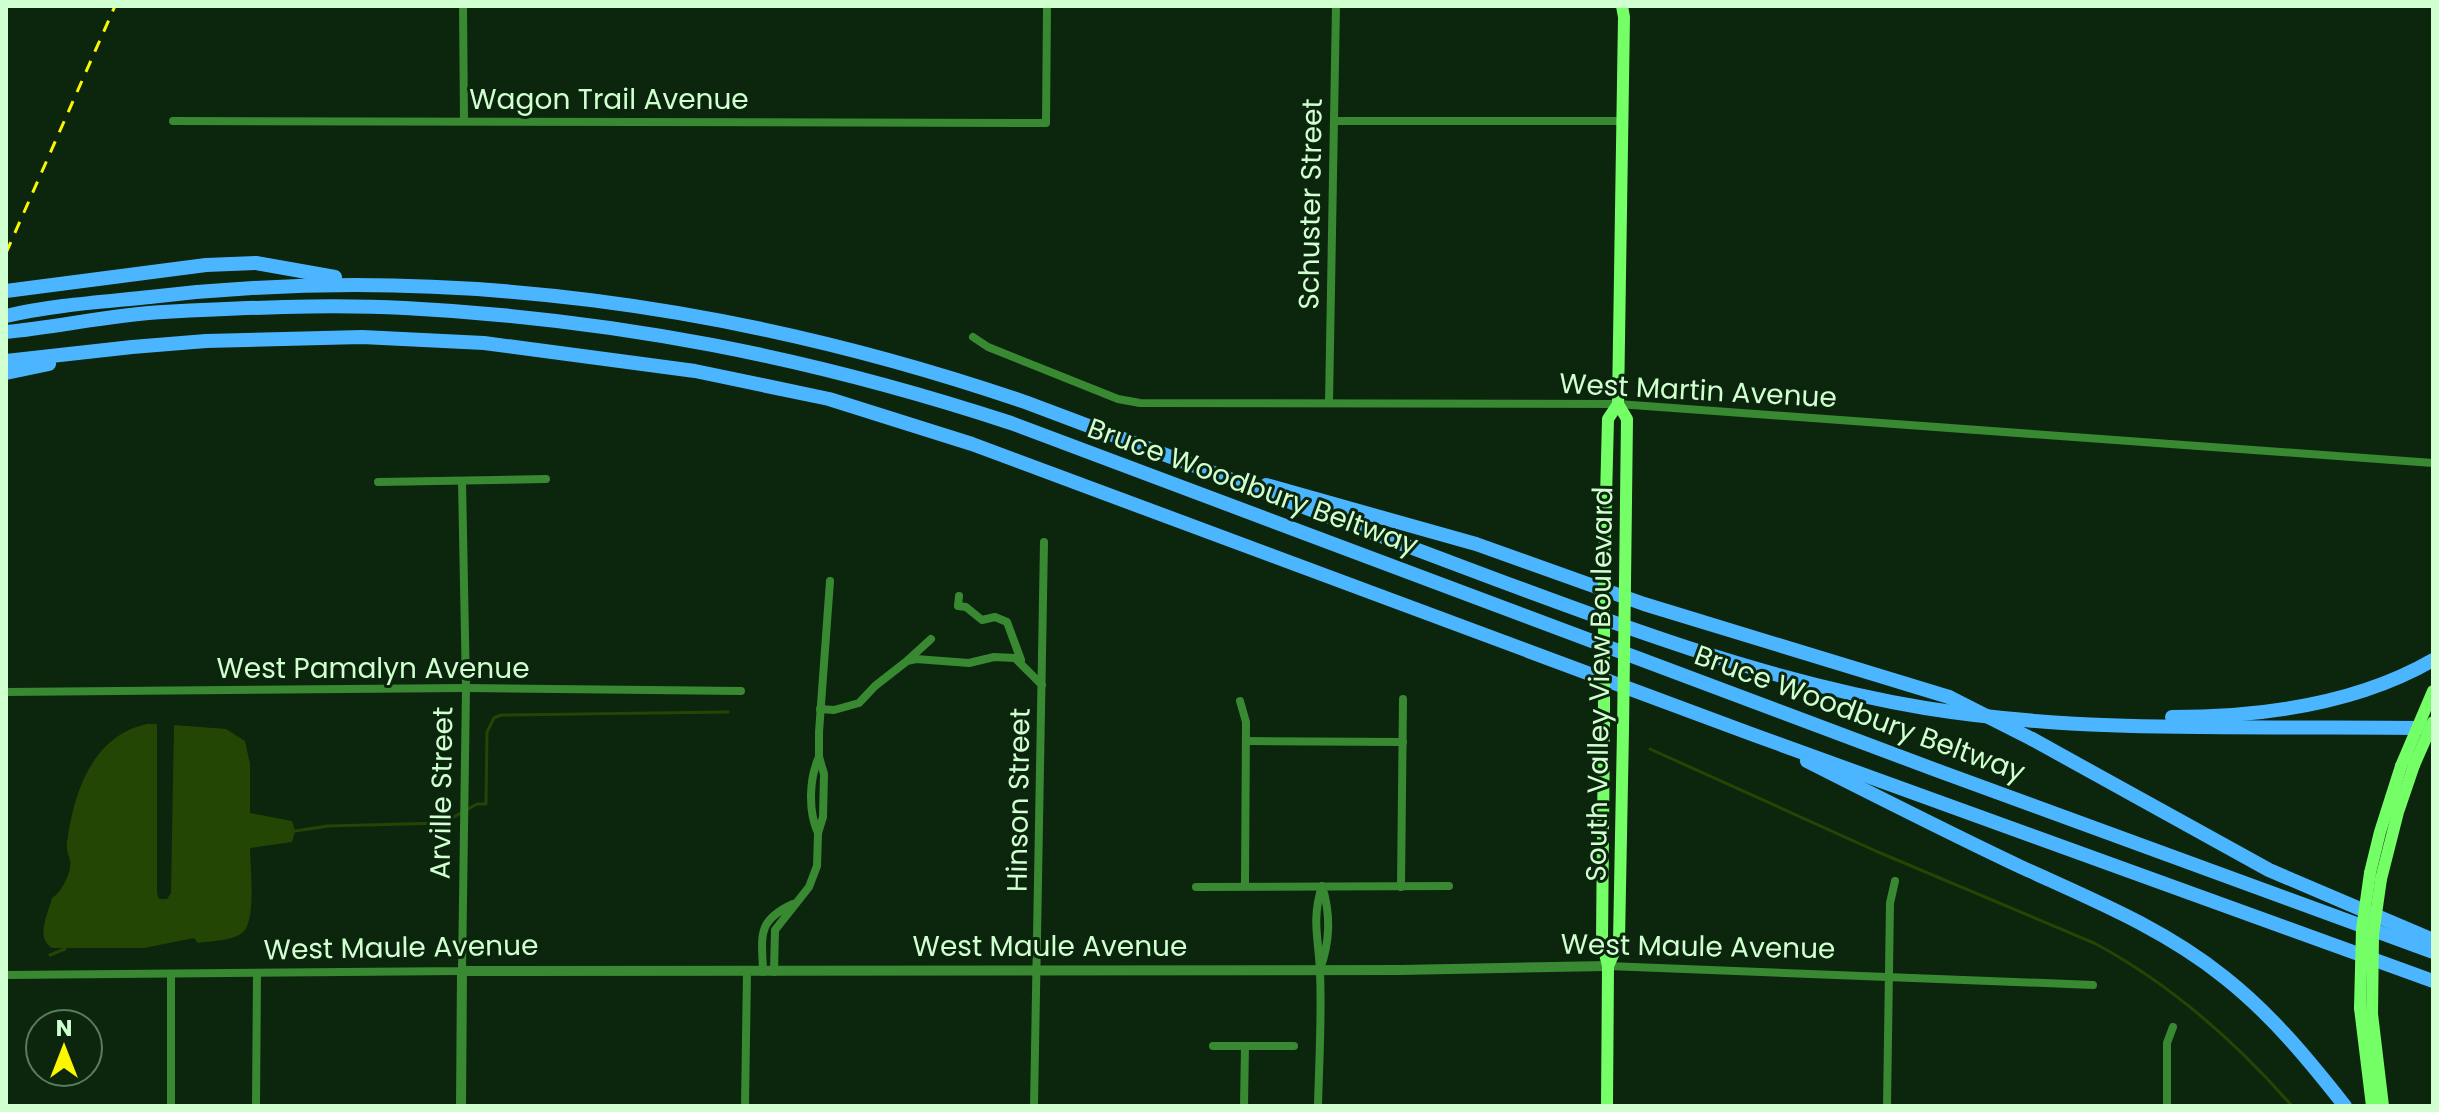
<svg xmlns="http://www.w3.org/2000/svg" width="2439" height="1112" viewBox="0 0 2439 1112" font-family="Poppins,sans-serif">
	<rect width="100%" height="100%" fill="#0c250d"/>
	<path fill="#234604" d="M147,724H157V893L159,899H167L171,893L174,725L226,729L245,741L250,764V813L292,821L295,831L292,842L250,848C250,867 257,922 242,933C231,941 211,941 198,943L194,938L144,948H52C35,938 48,914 52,898C62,892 72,872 70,860C68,853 66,849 67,842C74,792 92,736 147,724Z"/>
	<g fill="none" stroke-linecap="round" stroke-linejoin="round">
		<g stroke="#234604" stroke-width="3">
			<path d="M1650,749L1878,852L2094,943C2171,984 2235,1041 2292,1106"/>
			<path d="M295,831L328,826L443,823L477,804H486L487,732L494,718L501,715L728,712"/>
			<path d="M50,955L65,949"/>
		</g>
		<g stroke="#388932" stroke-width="8">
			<path d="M463,6L464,121"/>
			<path d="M173,121L1046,123L1047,6"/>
			<path d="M1334,121H1622"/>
			<path d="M973,337L988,347L1118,399L1140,403L1618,404L2433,463"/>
			<path d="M1329,403L1336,6"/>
			<path d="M378,482L546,479"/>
			<path d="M959,596L958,606L966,607L982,620L995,617L1007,622L1021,660"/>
			<path d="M908,660L931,639"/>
			<path d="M6,692L466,688L741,691"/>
			<path d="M1240,701L1246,722L1245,885"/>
			<path d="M820,709L834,710L859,703L875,686L907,661L916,659L969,663L994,657L1015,658L1042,685"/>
			<path d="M1246,741L1403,742"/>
			<path d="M818,833C808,811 809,779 819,757"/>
			<path d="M1196,887L1449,886"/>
			<path d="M1401,887L1403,699"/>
			<path d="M1608,966L2093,985"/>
			<path d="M1320,969C1330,942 1331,914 1322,886"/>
			<path d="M763,972C762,936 756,921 793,904"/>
			<path d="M774,972L775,930L809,887L817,866L818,833L823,817L824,774L819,757V732L830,581"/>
			<path d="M6,975L462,971L466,688L462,481"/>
			<path d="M1213,1046H1294"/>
			<path d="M171,1106V974"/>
			<path d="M256,1106L257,973"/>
			<path d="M745,1106L747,972"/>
			<path d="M1034,1106L1044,542"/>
			<path d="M1244,1106L1245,1046"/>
			<path d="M1318,1106C1319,1062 1322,1017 1320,973C1319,939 1311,921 1322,886"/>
			<path d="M1887,1106L1890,903L1895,881"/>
			<path d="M2167,1106V1043L2173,1027"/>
		</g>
		<path stroke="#388932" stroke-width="10" d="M461,1106L462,971L1400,970L1608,966"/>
		<g stroke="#74ff67" stroke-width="12">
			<path d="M1618,404L1627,419L1625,583"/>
			<path d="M1604,578L1608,419L1618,404L1624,17L1622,6"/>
			<path d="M1604,722L1602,941L1608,966L1607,1106"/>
			<path d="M2370,873L2380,832L2401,766"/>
			<path d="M2381,879L2398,812L2414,765"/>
			<path d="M1608,966L1619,941L1623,730"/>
			<path d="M2360,1008L2372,1106"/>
			<path d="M2372,1014L2383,1106"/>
		</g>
		<g stroke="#4bb6ff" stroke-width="14">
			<path d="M6,291L206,265L256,263L335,277"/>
			<path d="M6,316C53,305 102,302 150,297C446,262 744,306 1025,402C1171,458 1317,513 1463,567C1614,624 1765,681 1925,708C2091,735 2261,725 2429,728"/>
			<path d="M6,332C58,327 110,315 163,312C243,308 325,304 405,308C616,319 810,357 1011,423L1936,770L2433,952"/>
			<path d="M6,361L132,347L206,341L362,337L484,343L695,371L829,399L972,444L1754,735L2433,981"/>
			<path d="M6,373L49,364"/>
			<path d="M1266,485L1476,544L1644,604L1949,697"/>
			<path d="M2172,717C2261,717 2355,705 2433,660"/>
			<path d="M2032,739L2269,870L2433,940"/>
			<path d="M1807,761C1878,797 1949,833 2021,867C2091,899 2163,928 2224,977C2271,1014 2308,1059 2345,1106"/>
		</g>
		<path stroke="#fbf700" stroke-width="3" stroke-dasharray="12 10" stroke-linecap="butt" d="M6,253L115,6"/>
		<g stroke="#74ff67" stroke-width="12">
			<path d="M1604,722V578"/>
			<path d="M1623,730L1625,583"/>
			<path d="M2414,765L2433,722"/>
			<path d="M2401,766L2433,691"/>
			<path d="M2360,1008L2362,929L2370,873"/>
			<path d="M2372,1014L2373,935L2381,879"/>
		</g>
		<path stroke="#4bb6ff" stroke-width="14" d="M1949,697L2032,739"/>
	</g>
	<g text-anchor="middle" stroke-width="6" stroke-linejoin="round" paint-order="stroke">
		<g font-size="28" fill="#d0ffd0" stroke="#0c250d">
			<text x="609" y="109">Wagon Trail Avenue</text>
			<text transform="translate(1310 204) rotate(-89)" y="10">Schuster Street</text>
			<text transform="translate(1698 390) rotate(3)" y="10">West Martin Avenue</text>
			<text transform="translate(1253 486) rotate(20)" y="10">Bruce Woodbury Beltway</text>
			<text x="373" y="678">West Pamalyn Avenue</text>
			<text transform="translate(1599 684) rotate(-89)" y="10">South Valley View Boulevard</text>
			<text transform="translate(1860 713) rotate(20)" y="10">Bruce Woodbury Beltway</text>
			<text transform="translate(441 793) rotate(-89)" y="10">Arville Street</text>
			<text transform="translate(1018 800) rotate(-89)" y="10">Hinson Street</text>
			<text x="1050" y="956">West Maule Avenue</text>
			<text transform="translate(1698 946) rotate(1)" y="10">West Maule Avenue</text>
			<text transform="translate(401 947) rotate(-1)" y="10">West Maule Avenue</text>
		</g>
	</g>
	<rect width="2439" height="1112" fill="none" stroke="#d0ffd0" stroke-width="16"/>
	<g transform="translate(64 1048)"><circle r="38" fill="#0c250d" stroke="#5a7c5b" stroke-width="2"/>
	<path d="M0-6L14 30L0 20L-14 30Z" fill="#fbf700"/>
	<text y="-12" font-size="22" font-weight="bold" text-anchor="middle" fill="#d0ffd0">N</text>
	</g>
</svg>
